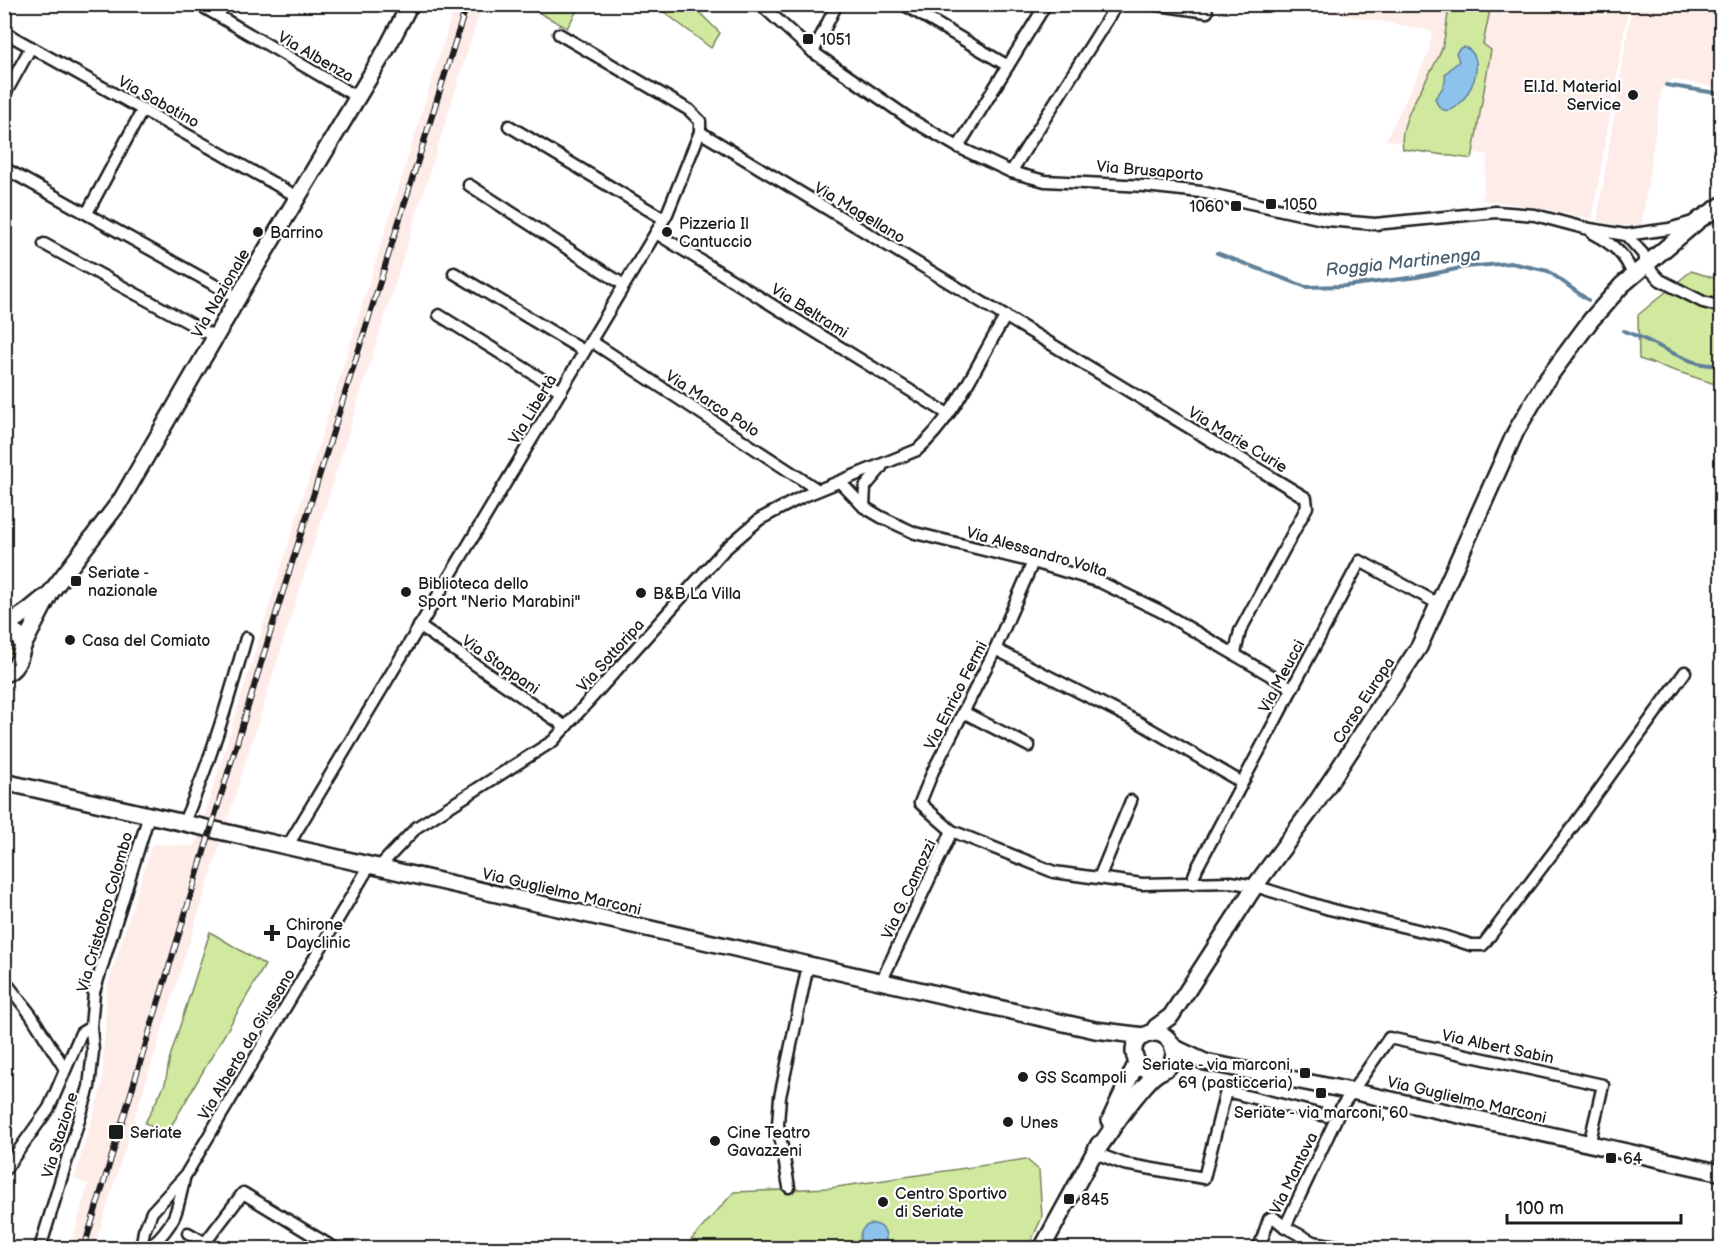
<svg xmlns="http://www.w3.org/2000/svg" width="1726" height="1253" viewBox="0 0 1726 1253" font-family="'Balsamiq Sans',sans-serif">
	<rect width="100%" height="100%" fill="#fff"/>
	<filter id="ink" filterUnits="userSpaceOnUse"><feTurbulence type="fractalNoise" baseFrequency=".0167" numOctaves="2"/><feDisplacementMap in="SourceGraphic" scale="12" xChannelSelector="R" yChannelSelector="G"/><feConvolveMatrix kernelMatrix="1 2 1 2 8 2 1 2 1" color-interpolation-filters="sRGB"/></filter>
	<g filter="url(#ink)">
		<g fill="#feece9">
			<path d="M455,5H482L94,1248H70L88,1184L74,1179L102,1085L107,988L152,844L195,846Z"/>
			<path d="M1290,5H1629L1592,219L1536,207L1482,200L1488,155L1386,140L1429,52L1432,31Z"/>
			<path d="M1632,5H1721V89L1673,79L1662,87L1641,228L1597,221Z"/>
		</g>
		<g fill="#d1e99f" stroke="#76825e" stroke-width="1.5">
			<path d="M525,5H580L567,28Z"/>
			<path d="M655,5H692L720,33L711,48Z"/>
			<path d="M1449,5H1491L1483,44L1491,50L1472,159L1403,149C1396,121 1430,78 1441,51C1446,37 1447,19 1449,5Z"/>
			<path d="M1691,271L1721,280V386L1639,359L1638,315Z"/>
			<path d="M5,637C13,641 14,648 13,656L5,664Z"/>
			<path d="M210,932L265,965L166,1135L145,1123L165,1084L170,1057Z"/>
			<path d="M1026,1159L1039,1170L1042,1217L1028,1248H693L691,1240L734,1192L830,1188Z"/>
		</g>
		<g fill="#8dc2ea" stroke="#608098" stroke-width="1.5">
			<path d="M1464,47C1500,60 1447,141 1435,98C1441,91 1447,83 1445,74L1459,61L1456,53L1460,48Z"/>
			<circle cx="873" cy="1237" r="13"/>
		</g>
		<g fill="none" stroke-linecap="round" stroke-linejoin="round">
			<g stroke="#608098" stroke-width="4">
				<path d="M1666,85L1722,94"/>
				<path d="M1217,253L1306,287L1345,286L1417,277L1466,267L1511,263L1548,271L1588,300"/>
				<path d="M1624,331C1650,339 1672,356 1698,363C1705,365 1714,365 1722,366"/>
			</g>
			<g stroke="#1c1c1c" stroke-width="15">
				<g id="street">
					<path d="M198,4L357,97"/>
					<path d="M760,4L813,52L910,119L958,147L1011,172L1045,181L1145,186L1201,192L1327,220L1375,224L1496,212L1535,215L1584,228L1626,235L1669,229L1693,222"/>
					<path d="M903,4L1008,66"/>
					<path d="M1151,4L1207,12"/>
					<path d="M4,32L298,197"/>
					<path d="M813,52L837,4"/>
					<path d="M4,96L31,47"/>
					<path d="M509,126L664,219"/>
					<path d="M700,132L1306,498L1307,507L1240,631L1235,653"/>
					<path d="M958,147L1046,4"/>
					<path d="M4,168L238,298"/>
					<path d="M1011,172L1117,4"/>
					<path d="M469,185L624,285"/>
					<path d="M87,213L143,109"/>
					<path d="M656,233L948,414"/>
					<path d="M1592,233C1611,243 1626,254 1633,276"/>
					<path d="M1626,235L1643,254L1646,265L1660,280L1703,302L1722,307"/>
					<path d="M44,244L215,337"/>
					<path d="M454,273L584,351"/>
					<path d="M439,315L561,391"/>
					<path d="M591,341L818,490"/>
					<path d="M840,482L864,507L881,517L915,533L1033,562L1100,582L1160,611L1292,688"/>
					<path d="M864,507L865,487L881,468"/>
					<path d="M1033,562L993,654L933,771L920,803L952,831L1054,872L1142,884L1231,882L1255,886L1329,909L1443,936L1471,945H1483L1574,825L1685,672"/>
					<path d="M419,626L566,727"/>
					<path d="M995,649L1140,723L1241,782"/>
					<path d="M963,712L1029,746"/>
					<path d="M183,824C210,764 228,701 246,638"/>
					<path d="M287,847L667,214L700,132V121L689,110L559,34"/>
					<path d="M379,867L417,827L553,741L724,550L760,519L804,496L917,450C956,417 978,360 1006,316"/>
					<path d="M1099,878L1131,801"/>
					<path d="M1193,884V878L1197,868L1360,561L1437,603"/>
					<path d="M4,980L31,1015L65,1069"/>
					<path d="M881,982L952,831"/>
					<path d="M1095,1153L1124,1164L1204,1178L1226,1091L1326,1116"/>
					<path d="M4,1171L49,1108L81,1033L91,1027L94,992L149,815"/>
					<path d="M789,1187L778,1124L780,1097L808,965"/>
					<path d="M1285,1227L1313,1242L1348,1248H1374"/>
					<path d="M188,1233L215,1248"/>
					<path d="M40,1248L89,1087L93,1051L91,1027"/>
					<path d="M141,1248L144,1231L152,1212L185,1176L370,865"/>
					<path d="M149,1248C175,1224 177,1214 184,1179"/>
					<path d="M201,1248L243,1193L334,1248"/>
					<path d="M1259,1248L1269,1219L1273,1217L1285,1227L1342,1106L1389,1038L1603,1085L1589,1145"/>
				</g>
			</g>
			<g stroke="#1c1c1c" stroke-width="20">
				<g id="secondary">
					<path d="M4,623C20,620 32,607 44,598"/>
					<path d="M4,625C15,629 19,636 23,646C20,657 17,670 4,674"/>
					<path d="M23,646L51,592L121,500L254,270L387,48L410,4"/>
					<path d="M4,782L1095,1030L1144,1036"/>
					<path d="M1151,1034L1156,1027L1171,1016L1255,886L1316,803L1419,647L1516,431L1545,382L1591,320L1622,285L1699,220L1722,205"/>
					<path d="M1173,1047L1205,1062L1351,1091L1722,1173"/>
					<path d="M1110,1120L1137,1062"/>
					<path d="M1095,1153C1109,1134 1121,1114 1136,1096C1142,1089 1150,1078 1158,1073C1164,1069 1169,1069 1172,1062C1179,1046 1165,1029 1148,1034C1124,1041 1133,1073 1158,1072"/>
					<path d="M1042,1248L1099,1144"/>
				</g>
			</g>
			<use href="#street" stroke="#fff" stroke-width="10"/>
			<use href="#secondary" stroke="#fff" stroke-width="15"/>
			<g stroke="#1c1c1c" stroke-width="6">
				<path id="rail" d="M84,1248L276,614L467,4"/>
			</g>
			<use href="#rail" stroke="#fff" stroke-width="4" stroke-dasharray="11" stroke-linecap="butt"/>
		</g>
	</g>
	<g fill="#1c1c1c" stroke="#fff" stroke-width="2">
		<rect x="802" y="33" width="12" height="12" rx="3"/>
		<circle cx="1633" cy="95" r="6"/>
		<rect x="1265" y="198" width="12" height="12" rx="3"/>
		<rect x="1230" y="200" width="12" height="12" rx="3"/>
		<circle cx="258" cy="232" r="6"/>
		<circle cx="667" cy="232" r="6"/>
		<rect x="70" y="575" width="12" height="12" rx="3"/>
		<circle cx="406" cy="592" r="6"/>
		<circle cx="641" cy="593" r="6"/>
		<circle cx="70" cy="640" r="6"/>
		<path d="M269 924h6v6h6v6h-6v6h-6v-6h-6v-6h6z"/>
		<rect x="1299" y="1067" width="12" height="12" rx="3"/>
		<circle cx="1023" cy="1077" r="6"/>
		<rect x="1315" y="1087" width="12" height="12" rx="3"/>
		<circle cx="1008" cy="1122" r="6"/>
		<rect x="108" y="1124" width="16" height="16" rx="3"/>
		<circle cx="715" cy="1141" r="6"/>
		<rect x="1605" y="1152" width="12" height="12" rx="3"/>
		<rect x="1063" y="1193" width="12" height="12" rx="3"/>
		<circle cx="883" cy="1202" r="6"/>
	</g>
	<g text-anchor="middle" stroke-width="4.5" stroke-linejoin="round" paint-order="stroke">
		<g font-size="16" fill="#1c1c1c" stroke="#fff" text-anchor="start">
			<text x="820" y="45">1051</text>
			<text x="1621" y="92" text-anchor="end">El.Id. Material<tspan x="1621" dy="18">Service</tspan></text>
			<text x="1283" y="210">1050</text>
			<text x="1224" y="212" text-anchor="end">1060</text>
			<text x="679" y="229">Pizzeria Il<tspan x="679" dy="18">Cantuccio</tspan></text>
			<text x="270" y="238">Barrino</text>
			<text x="88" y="578">Seriate -<tspan x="88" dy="18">nazionale</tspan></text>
			<text x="418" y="589">Biblioteca dello<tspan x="418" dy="18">Sport "Nerio Marabini"</tspan></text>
			<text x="653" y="599">B&amp;B La Villa</text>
			<text x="82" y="646">Casa del Comiato</text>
			<text x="286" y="930">Chirone<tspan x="286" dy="18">Dayclinic</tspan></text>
			<text x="1293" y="1070" text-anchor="end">Seriate - via marconi,<tspan x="1293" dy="18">69 (pasticceria)</tspan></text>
			<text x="1035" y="1083">GS Scampoli</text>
			<text x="1321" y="1118" text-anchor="middle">Seriate - via marconi, 60</text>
			<text x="1020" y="1128">Unes</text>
			<text x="130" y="1138">Seriate</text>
			<text x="727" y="1138">Cine Teatro<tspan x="727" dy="18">Gavazzeni</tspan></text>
			<text x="1623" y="1164">64</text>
			<text x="895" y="1199">Centro Sportivo<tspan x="895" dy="18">di Seriate</tspan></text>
			<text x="1081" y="1205">845</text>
		</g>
		<g font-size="16" fill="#1c1c1c" stroke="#fff">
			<text transform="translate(316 56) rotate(30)" y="6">Via Albenza</text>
			<text transform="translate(159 101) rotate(29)" y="6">Via Sabotino</text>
			<text transform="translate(1150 170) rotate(5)" y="6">Via Brusaporto</text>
			<text transform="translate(860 212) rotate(31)" y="6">Via Magellano</text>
			<text transform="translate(220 293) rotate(-60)" y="6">Via Nazionale</text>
			<text transform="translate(810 310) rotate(32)" y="6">Via Beltrami</text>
			<text transform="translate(713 403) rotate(33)" y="6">Via Marco Polo</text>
			<text transform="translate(532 409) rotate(-59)" y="6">Via Libertà</text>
			<text transform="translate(1238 439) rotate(31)" y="6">Via Marie Curie</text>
			<text transform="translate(1037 551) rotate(16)" y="6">Via Alessandro Volta</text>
			<text transform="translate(610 655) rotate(-48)" y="6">Via Sottoripa</text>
			<text transform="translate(501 664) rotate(35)" y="6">Via Stoppani</text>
			<text transform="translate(1281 676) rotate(-62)" y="6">Via Meucci</text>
			<text transform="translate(955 695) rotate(-63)" y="6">Via Enrico Fermi</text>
			<text transform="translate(1363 700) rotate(-57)" y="6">Corso Europa</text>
			<text transform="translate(908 889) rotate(-65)" y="6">Via G. Camozzi</text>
			<text transform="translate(562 891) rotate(13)" y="6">Via Guglielmo Marconi</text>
			<text transform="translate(104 912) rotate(-74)" y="6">Via Cristoforo Colombo</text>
			<text transform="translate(246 1044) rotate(-59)" y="6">Via Alberto da Giussano</text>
			<text transform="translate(1498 1046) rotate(12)" y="6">Via Albert Sabin</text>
			<text transform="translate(1467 1099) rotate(13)" y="6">Via Guglielmo Marconi</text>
			<text transform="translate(59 1135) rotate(-73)" y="6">Via Stazione</text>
			<text transform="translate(1293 1173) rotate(-64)" y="6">Via Mantova</text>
		</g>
		<g font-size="18" font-style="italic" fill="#495e6e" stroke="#fff">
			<text transform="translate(1403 262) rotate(-6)" y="6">Roggia Martinenga</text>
		</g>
	</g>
	<rect width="1726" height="1253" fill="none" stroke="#fff" stroke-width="24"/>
	<rect x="12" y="12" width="1702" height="1229" fill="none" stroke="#1c1c1c" stroke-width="2" filter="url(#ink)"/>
	<path d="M1507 1214v9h174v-9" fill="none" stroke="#1c1c1c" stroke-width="3"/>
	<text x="1516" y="1214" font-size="18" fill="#1c1c1c" stroke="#ffffff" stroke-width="4.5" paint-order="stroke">100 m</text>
</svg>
